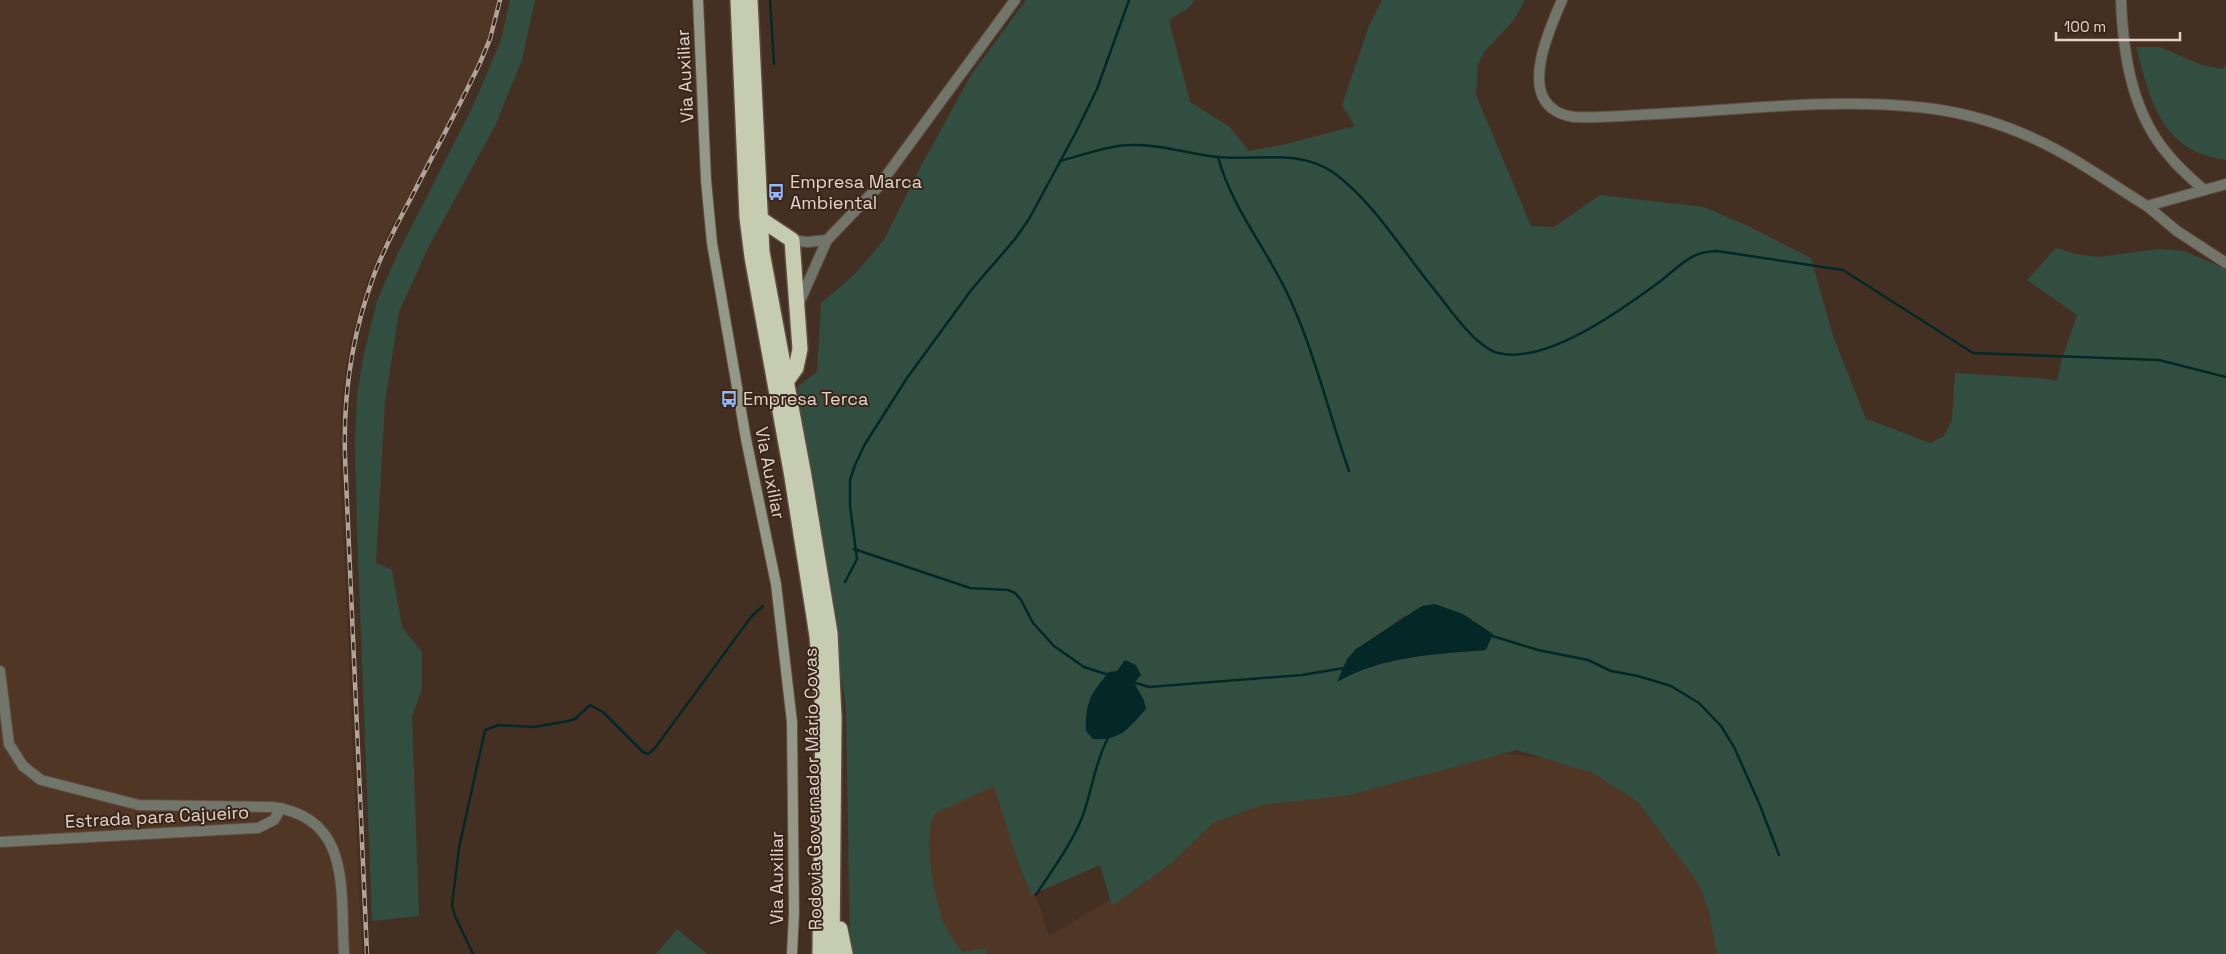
<svg xmlns="http://www.w3.org/2000/svg" width="2226" height="954" viewBox="0 0 2226 954" font-family="'Space Grotesk',sans-serif">
	<rect width="100%" height="100%" fill="#443022"/>
	<g fill="#503624">
		<path d="M0,0H498L495,18L459,109L388,233L367,282L350,342L345,374L341,410L340,460L362,954H0Z"/>
		<path d="M1499,753L1586,763L1643,801L1709,886L1722,954H949L925,882L920,801L998,776L1049,936L1158,871L1221,810Z"/>
	</g>
	<g fill="#324e40" fill-rule="evenodd">
		<path d="M510,0H535L522,60L495,126L428,248L399,312L385,402L376,563L392,570L402,627L422,652V689L412,716L419,916L372,921L357,530L355,443L357,395L364,353L377,301L397,255L473,106L501,40Z"/>
		<path d="M1026,0H1195L1187,9L1169,20L1190,102L1230,127L1249,151L1282,145L1355,126L1342,105L1369,26L1382,0H1525L1514,20L1484,52L1478,64L1476,95L1531,226L1554,227L1600,195L1704,207L1748,226L1811,258L1833,336L1868,424L1867,419L1930,443L1944,436L1952,420L1955,373L2040,378L2057,381L2061,362L2077,315L2027,280L2056,248L2076,254L2099,257L2158,249L2184,251L2226,269V954H1717L1708,908L1698,883L1638,802L1593,773L1517,750L1350,795L1262,805L1213,823L1173,862L1112,906L1100,865L1031,895L1017,859L994,786L934,814C923,842 934,898 945,925C949,935 956,943 962,952L987,948L986,954H852L850,950L846,708L797,387L817,372L821,303L855,274L884,240L921,166L971,75ZM1404,616L1486,650C1435,654 1384,656 1338,681L1356,649L1371,640ZM1117,671L1134,683L1146,709L1122,734L1089,699L1109,672Z"/>
		<path d="M2136,47H2160L2202,65L2224,69L2226,64V160C2161,151 2151,102 2136,47Z"/>
		<path d="M677,929L707,954H656Z"/>
	</g>
	<g fill="#042828">
		<path d="M1435,604L1463,614L1493,634L1486,650C1435,654 1383,656 1337,682L1347,659L1356,649L1422,606Z"/>
		<path d="M1125,660L1136,665L1141,675L1134,683L1144,700L1146,709C1129,728 1120,741 1093,739L1086,731C1085,703 1091,693 1109,672L1117,671Z"/>
	</g>
	<g fill="none" stroke-linecap="round" stroke-linejoin="round">
		<g stroke="#042828" stroke-width="2.5">
			<path d="M770,0L774,64"/>
			<path d="M1218,157C1232,209 1268,250 1290,299C1315,354 1329,414 1349,471"/>
			<path d="M1060,161C1083,155 1109,145 1132,145C1161,144 1189,154 1217,157C1257,161 1299,148 1334,173C1375,203 1405,255 1438,294C1451,311 1477,348 1498,353C1546,365 1621,310 1658,283C1679,267 1690,251 1717,251L1843,270L1973,353L2159,360L2226,377"/>
			<path d="M854,549L970,588L1008,590L1015,593L1021,600L1033,623L1054,646L1084,667L1109,675"/>
			<path d="M845,582L857,559L850,506V480L855,465L865,444L907,378L972,289L1015,239L1029,219L1076,132L1097,89L1129,0"/>
			<path d="M1489,635L1538,650L1588,660L1611,671L1638,676L1671,686L1699,703L1721,726L1734,747L1759,803L1779,855"/>
			<path d="M1132,682L1149,687L1302,675L1344,668"/>
			<path d="M1036,895C1052,870 1072,844 1083,815C1092,790 1095,762 1108,738"/>
			<path d="M473,954L455,916L452,905L459,848L485,730L499,725L534,727L568,721L575,719L590,705L603,712L643,752L648,754L655,748L751,617L763,606"/>
		</g>
		<g stroke="#604d40" stroke-width="12">
			<g id="street">
				<path d="M1562,0C1551,26 1522,87 1553,109C1559,114 1567,116 1574,117C1602,118 1630,115 1657,114C1740,110 1824,99 1906,106C1950,109 1997,121 2037,140C2076,158 2111,184 2147,206L2226,184"/>
				<path d="M2121,0C2123,55 2132,115 2171,158C2181,170 2193,180 2204,190"/>
				<path d="M2147,206L2177,231L2226,263"/>
				<path d="M792,240L807,242L827,240"/>
				<path d="M799,303L827,240L878,187L1015,0"/>
				<path d="M0,671L9,744L23,766L41,780L139,805L272,807C353,817 340,893 344,954"/>
				<path d="M0,842L258,828L274,820L281,808"/>
			</g>
		</g>
		<g stroke="#604d40" stroke-width="12">
			<path id="secondary" d="M698,0L706,180L712,243L746,439L776,584L792,722L794,913L792,954"/>
		</g>
		<g stroke="#604d40" stroke-width="18">
			<g id="highway">
				<path d="M738,0L747,217L752,257L792,477L817,636L823,711L820,954"/>
				<path d="M750,0L762,252L804,476L830,633L834,717L832,954"/>
				<path d="M759,218L792,240L800,349L796,368L786,382"/>
				<path d="M840,929L845,954"/>
			</g>
		</g>
		<use href="#street" stroke="#72756a" stroke-width="10"/>
		<use href="#secondary" stroke="#949887" stroke-width="10"/>
		<use href="#highway" stroke="#c5ccb1" stroke-width="15"/>
		<g stroke="#b1a298" stroke-width="4.5">
			<path id="rail" d="M367,954L345,457C343,395 352,334 374,275C384,248 398,222 412,196C434,153 458,109 479,65L490,39L500,0"/>
		</g>
		<use href="#rail" stroke="#392618" stroke-width="2.5" stroke-dasharray="8" stroke-linecap="butt"/>
	</g>
	<defs>
		<g id="bus-bare" transform="scale(1.35)"><path d="M-5-6H5V4H4V6H2V4H-2V6H-4V4H-5ZM-3.5-4V0h7V-4ZM-3.5 1.2v1.5H-2V1.2ZM2 1.2v1.5H3.5V1.2Z" fill="#94b7fd" stroke="#392618" stroke-width="2.5" paint-order="stroke"/></g>
	</defs>
	<g fill-rule="evenodd">
		<use href="#bus-bare" x="776" y="192"/>
		<use href="#bus-bare" x="729" y="399"/>
	</g>
	<g text-anchor="middle" stroke-width="4" stroke-linejoin="round" paint-order="stroke">
		<g font-size="18" fill="#e1d3cb" stroke="#392618">
			<text transform="translate(685 76) rotate(-93)" y="6">Via Auxiliar</text>
			<text transform="translate(770 473) rotate(79)" y="6">Via Auxiliar</text>
			<text transform="translate(813 789) rotate(-91)" y="6">Rodovia Governador Mário Covas</text>
			<text transform="translate(157 817) rotate(-3)" y="6">Estrada para Cajueiro</text>
			<text transform="translate(777 878) rotate(-90)" y="6">Via Auxiliar</text>
		</g>
		<g font-size="18" fill="#e1d3cb" stroke="#392618" text-anchor="start">
			<text x="790" y="188">Empresa Marca<tspan x="790" dy="21">Ambiental</tspan></text>
			<text x="743" y="405">Empresa Terca</text>
		</g>
	</g>
	<path d="M2056 32v8h124v-8" fill="none" stroke="#e1d3cb" stroke-width="2.5"/>
	<text x="2064" y="32" font-size="15" fill="#e1d3cb" stroke="#392618" stroke-width="4" paint-order="stroke">100 m</text>
</svg>
